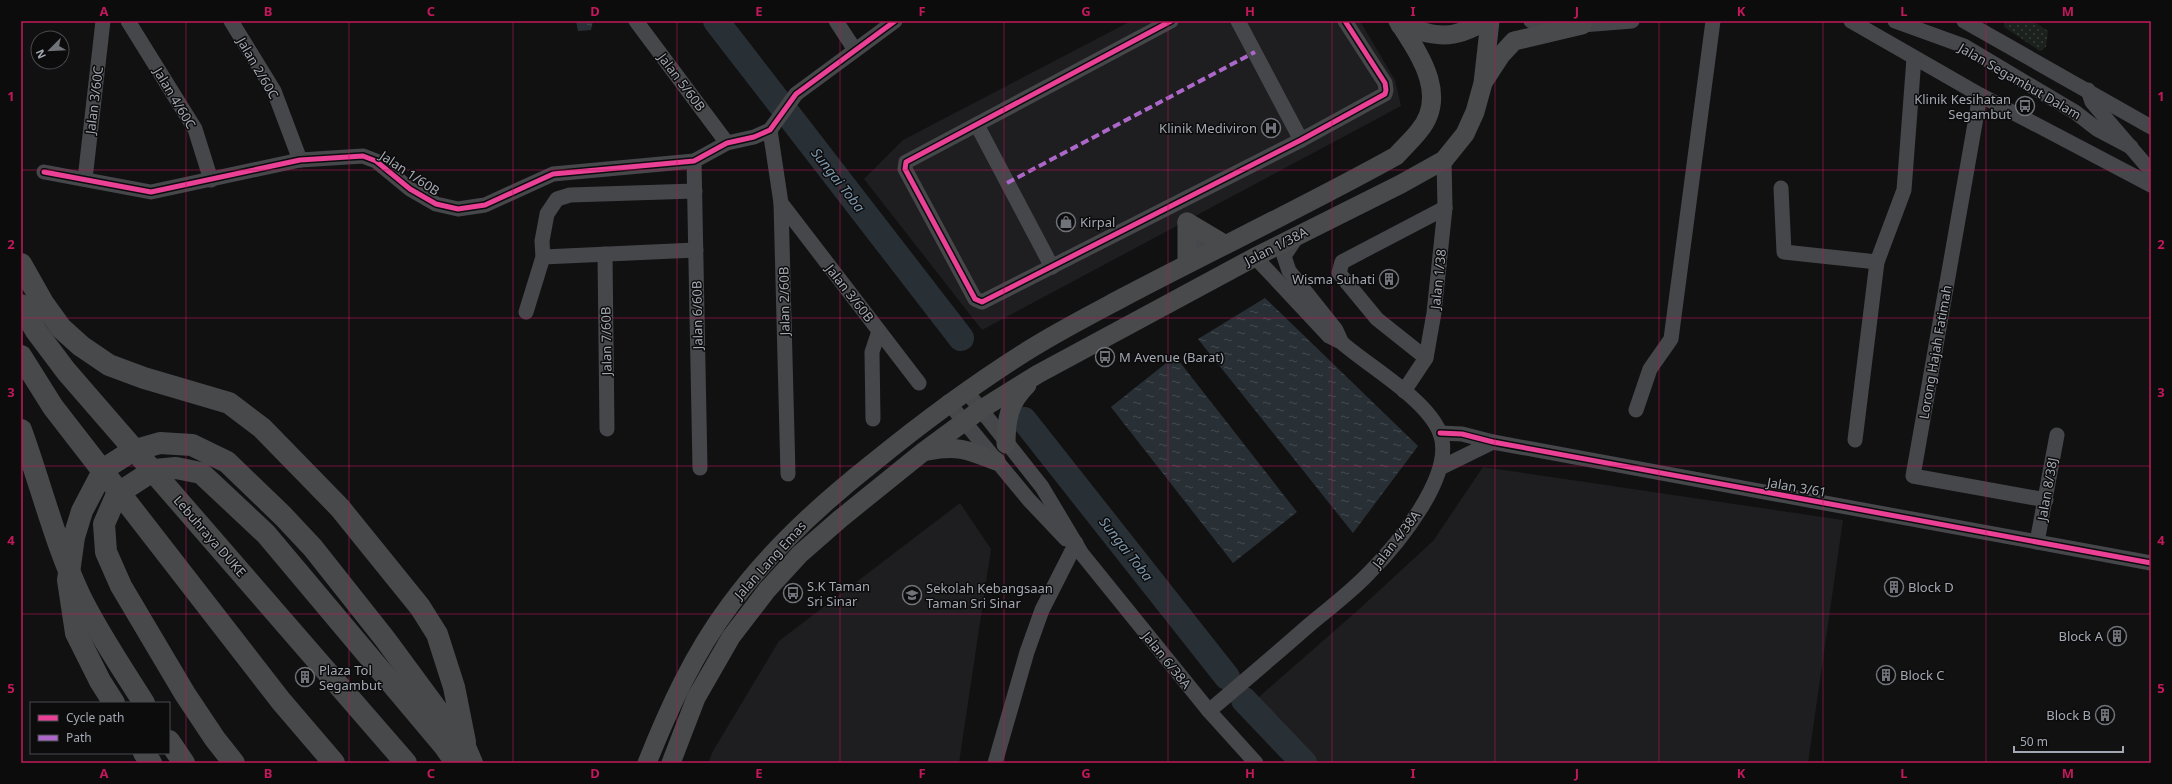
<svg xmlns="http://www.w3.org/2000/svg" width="2172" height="784" viewBox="0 0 2172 784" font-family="'Noto Sans',sans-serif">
	<defs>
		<pattern id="grass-dots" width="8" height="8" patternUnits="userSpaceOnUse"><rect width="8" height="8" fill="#1b211c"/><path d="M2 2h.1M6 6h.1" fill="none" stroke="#393e3b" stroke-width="1.8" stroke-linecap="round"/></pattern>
		<pattern id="water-ripples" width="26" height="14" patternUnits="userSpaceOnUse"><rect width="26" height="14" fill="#293035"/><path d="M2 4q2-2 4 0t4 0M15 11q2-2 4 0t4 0" fill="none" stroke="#454b50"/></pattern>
	</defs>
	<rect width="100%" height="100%" fill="#111112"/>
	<g fill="#1e1e20">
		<path d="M1131,21H1360L1395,80L1401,106L982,330L864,179L903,140Z"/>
		<path d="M1483,467L1843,520L1808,763H1306L1251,707L1261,695L1357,611L1433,541Z"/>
		<path d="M960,503L991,549L959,763H708L713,751L779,641Z"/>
	</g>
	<path fill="url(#grass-dots)" d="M2004,21H2033L2048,31L2046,47L2040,51L2004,27Z"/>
	<g fill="url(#water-ripples)">
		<path d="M576,21H593L591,30L578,31Z"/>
		<path d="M1265,298L1418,446L1353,533L1198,339Z"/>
		<path d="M1175,356L1297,512L1233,563L1111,407Z"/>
	</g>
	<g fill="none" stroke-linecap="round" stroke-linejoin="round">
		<g stroke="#293035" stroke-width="26">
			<path d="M716,21L961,338"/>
			<path d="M1024,420L1227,677"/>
			<path d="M1244,700L1304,763"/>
		</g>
		<g stroke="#46474a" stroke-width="15">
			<path d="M128,21L195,129L211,180"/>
			<path d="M231,21L274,91L300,160"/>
			<path d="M636,21L727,143"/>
			<path d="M836,21L855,50"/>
			<path d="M1171,21L906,162L905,169L975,299L982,302L1301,140L1385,94L1386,90L1385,83L1345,21"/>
			<path d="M1238,21L1301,140"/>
			<path d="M1531,21L1582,25L1632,21"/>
			<path d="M1851,21L1980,95L2151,185"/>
			<path d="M1895,21L1964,46L2075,112L2097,129L2131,147"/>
			<path d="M1964,21L2151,127"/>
			<path d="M2088,90L2092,102L2151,171"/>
			<path d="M1980,95L1913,476L2046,500"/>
			<path d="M977,125L1052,267"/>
			<path d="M770,130L781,203L788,474"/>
			<path d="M694,161L700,468"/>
			<path d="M44,172L151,192L300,160L363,156L376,161L410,189L436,204L458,209L485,205L553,174L694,161L727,143L754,137L770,130L796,94L895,21"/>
			<path d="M85,179L103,21"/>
			<path d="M1781,188L1784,252L1877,262"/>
			<path d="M781,203L919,383"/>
			<path d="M1187,224L1204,255"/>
			<path d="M1298,235L1284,256L1289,271L1336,330L1341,341"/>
			<path d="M605,254L607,429"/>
			<path d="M543,257L696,250"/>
			<path d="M526,312L543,257L542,241L547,214L557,199L570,195L695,191"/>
			<path d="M1426,358L1377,319L1339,273L1342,262L1445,208"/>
			<path d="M1404,391L1426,358L1434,313L1445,208L1444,160"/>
			<path d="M967,392L1042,487L1082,554L1209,711L1256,763"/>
			<path d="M948,402L1029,500L1066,539"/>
			<path d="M1636,410L1650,369L1671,339L1713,21"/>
			<path d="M873,419L872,352L879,331"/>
			<path d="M1440,433L1462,434L1493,442L2151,563"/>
			<path d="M1855,440L1877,262L1904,190L1914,58"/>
			<path d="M1440,468L1493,442"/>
			<path d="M2037,542L2057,435"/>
			<path d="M1209,711C1242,683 1275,655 1308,626C1328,609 1350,593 1369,573C1397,545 1456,474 1440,433C1427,399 1368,366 1341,342L1329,336L1255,257"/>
			<path d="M995,763L1027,652L1042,610L1076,543"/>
		</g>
		<g stroke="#484a4c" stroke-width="19">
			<path d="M1400,25C1435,37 1453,41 1485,21"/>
			<path d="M1484,81L1501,55L1514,41L1582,25"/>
			<path d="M1187,222L1224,244"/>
			<path d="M1187,222V264"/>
			<path d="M1006,444C1006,420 1009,402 1027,385"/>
			<path d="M928,451C958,445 968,450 996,461"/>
			<path d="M647,763C669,708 694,653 730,605C770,550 821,504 874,462C923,422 973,385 1027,351C1057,332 1090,315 1122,298C1213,250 1306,206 1396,156C1403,148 1412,140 1419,131C1449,95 1419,54 1398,21"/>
			<path d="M671,763L696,698L731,637L767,590L800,554L840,519L923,452L980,410L1038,374L1255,257L1401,184L1444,160L1465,134L1475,112L1483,83L1490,21"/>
		</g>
		<g stroke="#48494b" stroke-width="22">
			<path d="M21,264L43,303L61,328L81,346L109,365L144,378L229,403L262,428L340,508L420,607L437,634L454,687L465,742"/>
			<path d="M21,305L36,331L66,371L406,763"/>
			<path d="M21,356L53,407L281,701L334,763"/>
			<path d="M21,430C41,485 55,543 80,596C98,633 122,668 144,703"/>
			<path d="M114,703L100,681L76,633L68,580L74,537L82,511L104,469L132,451L160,443L192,445L227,462L283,516L313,548L385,639L466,749L472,763"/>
			<path d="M169,741L184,763"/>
			<path d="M144,753L151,763"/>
			<path d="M234,763L215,739L185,694L121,586L106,552L104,524L117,494L154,470L176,468L201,473L266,534L445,747L456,763"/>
		</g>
		<path stroke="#ac68c9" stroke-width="4" stroke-dasharray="8 4" stroke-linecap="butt" d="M1007,183L1255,52"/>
		<g stroke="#0c0c0d" stroke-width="8">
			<g id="cycleway">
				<path d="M1171,21L906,162L905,169L975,299L982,302L1301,140L1385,94L1386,90L1385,83L1345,21"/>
				<path d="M44,172L151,192L300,160L363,156L376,161L410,189L436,204L458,209L485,205L553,174L694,161L727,143L754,137L770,130L796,94L895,21"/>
				<path d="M1440,433L1462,434L1493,442L2151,563"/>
			</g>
		</g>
		<use href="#cycleway" stroke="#ea4096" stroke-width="5"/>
	</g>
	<path fill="none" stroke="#c2185b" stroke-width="1" stroke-opacity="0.55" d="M186,21V763M349,21V763M513,21V763M677,21V763M840,21V763M1004,21V763M1168,21V763M1332,21V763M1495,21V763M1659,21V763M1823,21V763M1986,21V763M21,170H2151M21,318H2151M21,466H2151M21,614H2151"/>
	<defs>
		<g id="bus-ring" transform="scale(1)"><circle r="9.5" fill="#0c0c0d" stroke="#70737a" stroke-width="1.5"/><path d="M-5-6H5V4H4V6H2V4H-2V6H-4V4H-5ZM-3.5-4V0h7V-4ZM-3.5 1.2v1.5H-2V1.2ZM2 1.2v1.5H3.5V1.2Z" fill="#70737a"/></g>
		<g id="hospital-ring" transform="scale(1)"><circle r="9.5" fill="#0c0c0d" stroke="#70737a" stroke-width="1.5"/><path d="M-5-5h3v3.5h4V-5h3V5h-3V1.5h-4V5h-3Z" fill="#70737a"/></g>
		<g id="shop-ring" transform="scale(1)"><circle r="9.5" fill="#0c0c0d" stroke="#70737a" stroke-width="1.5"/><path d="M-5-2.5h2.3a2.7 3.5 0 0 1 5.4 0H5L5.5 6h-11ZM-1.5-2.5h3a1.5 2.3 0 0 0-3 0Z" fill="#70737a"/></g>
		<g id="building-ring" transform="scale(1)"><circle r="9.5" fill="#0c0c0d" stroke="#70737a" stroke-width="1.5"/><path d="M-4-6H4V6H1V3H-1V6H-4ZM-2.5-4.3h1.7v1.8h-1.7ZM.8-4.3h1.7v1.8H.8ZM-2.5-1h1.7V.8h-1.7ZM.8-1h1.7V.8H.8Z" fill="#70737a"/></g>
		<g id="school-ring" transform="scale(1)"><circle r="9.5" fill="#0c0c0d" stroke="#70737a" stroke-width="1.5"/><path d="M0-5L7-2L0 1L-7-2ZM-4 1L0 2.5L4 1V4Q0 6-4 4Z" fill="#70737a"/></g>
	</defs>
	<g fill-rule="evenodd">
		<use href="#bus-ring" x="2025" y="106"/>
		<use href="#hospital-ring" x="1271" y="128"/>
		<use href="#shop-ring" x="1066" y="222"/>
		<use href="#building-ring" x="1389" y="279"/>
		<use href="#bus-ring" x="1105" y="357"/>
		<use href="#building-ring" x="1894" y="587"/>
		<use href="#bus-ring" x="793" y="593"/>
		<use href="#school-ring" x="912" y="595"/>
		<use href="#building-ring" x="2117" y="636"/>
		<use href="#building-ring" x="1886" y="675"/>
		<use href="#building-ring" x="305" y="677"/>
		<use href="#building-ring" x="2105" y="715"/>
	</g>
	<g text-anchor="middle" stroke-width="3" stroke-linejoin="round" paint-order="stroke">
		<g font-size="13" fill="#a3a8b2" stroke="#0c0c0d">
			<text transform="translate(258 68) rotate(60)" y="5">Jalan 2/60C</text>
			<text transform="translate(2020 81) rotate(30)" y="5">Jalan Segambut Dalam</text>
			<text transform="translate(682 82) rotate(53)" y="5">Jalan 5/60B</text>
			<text transform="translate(175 98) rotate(59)" y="5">Jalan 4/60C</text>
			<text transform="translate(94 100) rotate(-83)" y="5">Jalan 3/60C</text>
			<text transform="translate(410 173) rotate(34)" y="5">Jalan 1/60B</text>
			<text transform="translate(1276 246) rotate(-27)" y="5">Jalan 1/38A</text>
			<text transform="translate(1438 279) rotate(-84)" y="5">Jalan 1/38</text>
			<text transform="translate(850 293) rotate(52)" y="5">Jalan 3/60B</text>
			<text transform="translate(784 301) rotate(-91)" y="5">Jalan 2/60B</text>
			<text transform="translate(697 315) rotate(-91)" y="5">Jalan 6/60B</text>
			<text transform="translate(606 341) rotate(-91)" y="5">Jalan 7/60B</text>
			<text transform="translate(1935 352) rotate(-80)" y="5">Lorong Hajah Fatimah</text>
			<text transform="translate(1797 487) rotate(10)" y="5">Jalan 3/61</text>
			<text transform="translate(2047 489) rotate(-80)" y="5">Jalan 8/38J</text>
			<text transform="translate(210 536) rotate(49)" y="5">Lebuhraya DUKE</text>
			<text transform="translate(1396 539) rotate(-52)" y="5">Jalan 4/38A</text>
			<text transform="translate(770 560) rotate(-48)" y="5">Jalan Lang Emas</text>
			<text transform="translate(1167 660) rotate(51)" y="5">Jalan 6/38A</text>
		</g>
		<g font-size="13" fill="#a3a8b2" stroke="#0c0c0d" text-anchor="start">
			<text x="2011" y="104" text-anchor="end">Klinik Kesihatan<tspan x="2011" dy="15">Segambut</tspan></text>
			<text x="1257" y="133" text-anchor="end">Klinik Mediviron</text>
			<text x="1080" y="227">Kirpal</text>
			<text x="1375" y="284" text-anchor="end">Wisma Suhati</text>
			<text x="1119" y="362">M Avenue (Barat)</text>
			<text x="807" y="591">S.K Taman<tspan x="807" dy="15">Sri Sinar</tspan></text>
			<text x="1908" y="592">Block D</text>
			<text x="926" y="593">Sekolah Kebangsaan<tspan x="926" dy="15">Taman Sri Sinar</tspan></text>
			<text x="2103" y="641" text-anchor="end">Block A</text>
			<text x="319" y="675">Plaza Tol<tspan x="319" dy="15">Segambut</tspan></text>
			<text x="1900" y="680">Block C</text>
			<text x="2091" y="720" text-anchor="end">Block B</text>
		</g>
		<g font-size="14" font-style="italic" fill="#7c96ab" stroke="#0c0c0d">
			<text transform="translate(838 180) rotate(52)" y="5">Sungai Toba</text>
			<text transform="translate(1126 549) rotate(52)" y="5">Sungai Toba</text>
		</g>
	</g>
	<rect width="2172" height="784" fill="none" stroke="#0c0c0d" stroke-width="44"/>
	<rect x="30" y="702" width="140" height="52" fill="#0c0c0d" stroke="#484a4f"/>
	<rect x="38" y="715" width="20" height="6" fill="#ea4096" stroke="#484a4f"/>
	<text x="66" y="722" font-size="12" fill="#a3a8b2">Cycle path</text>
	<rect x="38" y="735" width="20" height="6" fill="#ac68c9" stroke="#484a4f"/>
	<text x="66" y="742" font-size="12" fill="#a3a8b2">Path</text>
	<g transform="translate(50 50) rotate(246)"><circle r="19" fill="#0c0c0d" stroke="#484a4f"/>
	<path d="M0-3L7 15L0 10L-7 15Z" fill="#70737a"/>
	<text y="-6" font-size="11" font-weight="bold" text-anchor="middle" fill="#a3a8b2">N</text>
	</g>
	<path d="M2014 746v6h109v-6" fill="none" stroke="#a3a8b2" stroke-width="2"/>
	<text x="2020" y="746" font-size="12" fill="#a3a8b2" stroke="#0c0c0d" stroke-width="3" paint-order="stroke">50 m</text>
	<rect x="22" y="22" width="2128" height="740" fill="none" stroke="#c2185b" stroke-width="1.5"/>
	<g font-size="13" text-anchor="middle" font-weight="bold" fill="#c2185b">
		<text x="104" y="16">A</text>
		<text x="268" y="16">B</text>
		<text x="431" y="16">C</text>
		<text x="595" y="16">D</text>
		<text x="759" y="16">E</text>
		<text x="922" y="16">F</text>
		<text x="1086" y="16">G</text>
		<text x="1250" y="16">H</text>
		<text x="1413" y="16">I</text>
		<text x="1577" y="16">J</text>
		<text x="1741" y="16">K</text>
		<text x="1904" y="16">L</text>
		<text x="2068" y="16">M</text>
		<text x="11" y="101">1</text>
		<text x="2161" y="101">1</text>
		<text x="11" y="249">2</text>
		<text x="2161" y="249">2</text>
		<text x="11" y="397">3</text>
		<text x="2161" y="397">3</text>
		<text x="11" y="545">4</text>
		<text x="2161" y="545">4</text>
		<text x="11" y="693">5</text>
		<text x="2161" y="693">5</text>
		<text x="104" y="778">A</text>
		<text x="268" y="778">B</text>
		<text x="431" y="778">C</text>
		<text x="595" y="778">D</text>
		<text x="759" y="778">E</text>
		<text x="922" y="778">F</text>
		<text x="1086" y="778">G</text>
		<text x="1250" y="778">H</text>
		<text x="1413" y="778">I</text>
		<text x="1577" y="778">J</text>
		<text x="1741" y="778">K</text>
		<text x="1904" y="778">L</text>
		<text x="2068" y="778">M</text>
	</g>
</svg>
